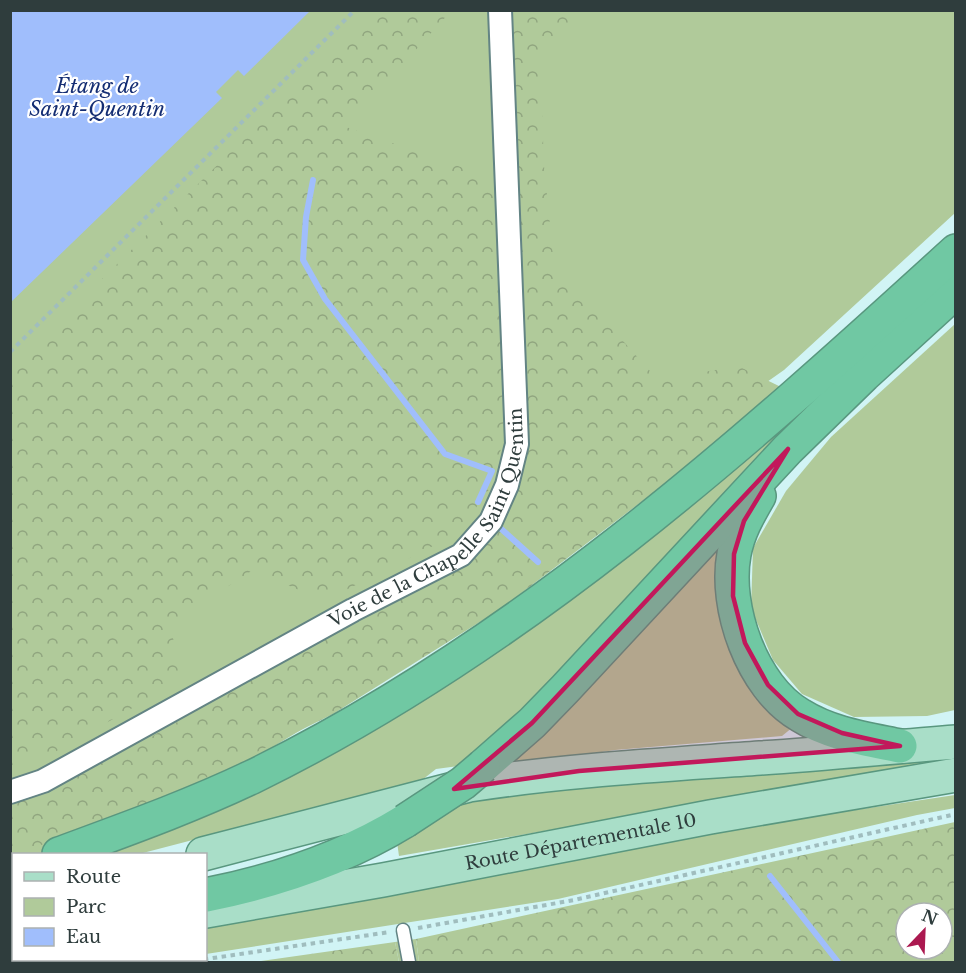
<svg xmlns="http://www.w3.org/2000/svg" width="966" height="973" viewBox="0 0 966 973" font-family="'Libre Baskerville',serif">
	<defs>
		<pattern id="forest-crowns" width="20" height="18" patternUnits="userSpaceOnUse" patternTransform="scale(1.5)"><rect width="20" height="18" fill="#b0ca9a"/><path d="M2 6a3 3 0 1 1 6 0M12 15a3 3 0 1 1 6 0" fill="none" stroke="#90a57f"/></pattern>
	</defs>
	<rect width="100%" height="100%" fill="#d1f4f5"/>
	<g fill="#b0ca9a">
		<path d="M11,11H955V213L784,370L637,474L372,687L122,838L82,854H14L13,882L11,884Z"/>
		<path d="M955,324V710L927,716L854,717L802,694L773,660L751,608L753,548L786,491L831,437Z"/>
		<path d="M815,402L526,712L466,765L436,769L417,784L380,791L139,854H108L209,814L311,764L799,410Z"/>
		<path d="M723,531L722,570L793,727L782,736L615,750L509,766Z"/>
		<path d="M955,759V760L399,856L397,842L475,793Z"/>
		<path d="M955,795V808L917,815L558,899L206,954V917L681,836Z"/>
		<path d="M416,939L419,962H399L395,942Z"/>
		<path d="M11,952H13L14,960H171L151,962H11Z"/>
	</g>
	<g fill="url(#forest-crowns)" fill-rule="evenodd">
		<path d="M373,11H451L346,127L501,181L507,380L498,477L457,534L324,601L253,570L170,624L182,680L53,753L11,768V369Z"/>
		<path d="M511,11H589L540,57L544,166L554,264L658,380L738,366L781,387L653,493L499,610L333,714L151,805L11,856V802L116,757L452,565L508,500L518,213Z"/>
		<path d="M955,822V962H419L416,939ZM906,913H942V949H906Z"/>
		<path d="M395,942L399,962H254Z"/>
	</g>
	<path fill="#a0befc" d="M11,10H310V11L244,76L238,70L216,92L222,98L11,302Z"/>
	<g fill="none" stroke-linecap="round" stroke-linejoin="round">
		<g stroke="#a0befc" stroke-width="6">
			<path d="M313,180L306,217L303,260L325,299L445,454L492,471L478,502"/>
			<path d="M498,526L538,562"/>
			<path d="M770,876L838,962"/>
		</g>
		<g stroke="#638484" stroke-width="15">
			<path id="lane" d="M403,930L409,962"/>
		</g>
		<g stroke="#638484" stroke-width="26">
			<g id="street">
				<path id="s1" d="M10,792L43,781L353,610L461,555L491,521L507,485L517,444L500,10"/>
			</g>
		</g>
		<g stroke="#59977f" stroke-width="36">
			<g id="primary">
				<path d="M203,854L469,785C566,770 663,765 760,758C825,754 890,747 956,742"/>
				<path d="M10,904L14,903"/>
				<path id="s2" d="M206,911L383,880L710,817L956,775"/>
			</g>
		</g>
		<g stroke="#59977f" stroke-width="36">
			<g id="highway">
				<path d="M759,496C748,515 738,532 734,554C724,607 752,687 800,715C830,734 866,739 900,746"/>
				<path d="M483,766L532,723L565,689L788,449L864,375L956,291"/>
				<path d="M59,854C124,830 189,807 252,777C518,647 739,449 956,251"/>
				<path d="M10,872L14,871"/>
				<path d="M206,895C276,881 343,859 405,821"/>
				<path d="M10,937L14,936"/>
			</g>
		</g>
		<g stroke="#a0bdbe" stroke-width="4" stroke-dasharray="4.5 4.5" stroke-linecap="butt">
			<path d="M10,352L355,10"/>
			<path d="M418,928L574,900L956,814"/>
			<path d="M186,962L390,932"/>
		</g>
		<use href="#lane" stroke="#fff" stroke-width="12"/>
		<use href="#street" stroke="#fff" stroke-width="22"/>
		<use href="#primary" stroke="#a9dec8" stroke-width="33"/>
		<use href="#highway" stroke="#70c8a3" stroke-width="33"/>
		<g stroke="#59977f" stroke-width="36" stroke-linecap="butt">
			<path id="highway-bridge" d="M405,821L463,783L483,766"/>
		</g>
		<use href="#highway-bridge" stroke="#70c8a3" stroke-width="33"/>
	</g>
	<path fill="#c2185b" fill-opacity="0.2" stroke="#c2185b" stroke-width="4.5" stroke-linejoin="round" d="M788,449L744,521L734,554L733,596L745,643L768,685L798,714L842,733L900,746L579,771L454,789L532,723Z"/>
	<g text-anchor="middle" stroke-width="4.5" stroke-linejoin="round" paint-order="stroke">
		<g font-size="18" fill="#2f3d3d" stroke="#fff">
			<text dy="6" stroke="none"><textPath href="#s1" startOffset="518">Voie de la Chapelle Saint Quentin</textPath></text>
			<text dy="6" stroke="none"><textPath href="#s2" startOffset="381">Route Départementale 10</textPath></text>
		</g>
		<g font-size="20" font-style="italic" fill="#142d73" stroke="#fff">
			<text x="97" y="93">Étang de<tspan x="97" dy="23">Saint-Quentin</tspan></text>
		</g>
	</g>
	<rect width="966" height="973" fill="none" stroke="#2f3d3d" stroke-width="24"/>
	<rect x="12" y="853" width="195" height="108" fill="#ffffff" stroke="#acb1b1" stroke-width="1.5"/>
	<rect x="24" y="872" width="30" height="9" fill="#a9dec8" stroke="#acb1b1" stroke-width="1.5"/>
	<text x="66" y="883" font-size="18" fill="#2f3d3d">Route</text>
	<rect x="24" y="898" width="30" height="18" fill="#b0ca9a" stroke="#acb1b1" stroke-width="1.5"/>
	<text x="66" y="913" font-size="18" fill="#2f3d3d">Parc</text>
	<rect x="24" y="928" width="30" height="18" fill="#a0befc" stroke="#acb1b1" stroke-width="1.5"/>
	<text x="66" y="943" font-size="18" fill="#2f3d3d">Eau</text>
	<g transform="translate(924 931) rotate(23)"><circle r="28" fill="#ffffff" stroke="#acb1b1" stroke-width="1.5"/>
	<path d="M0-4.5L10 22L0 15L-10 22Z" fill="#ab1950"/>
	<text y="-9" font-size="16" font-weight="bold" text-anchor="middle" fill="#2f3d3d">N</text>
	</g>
</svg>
